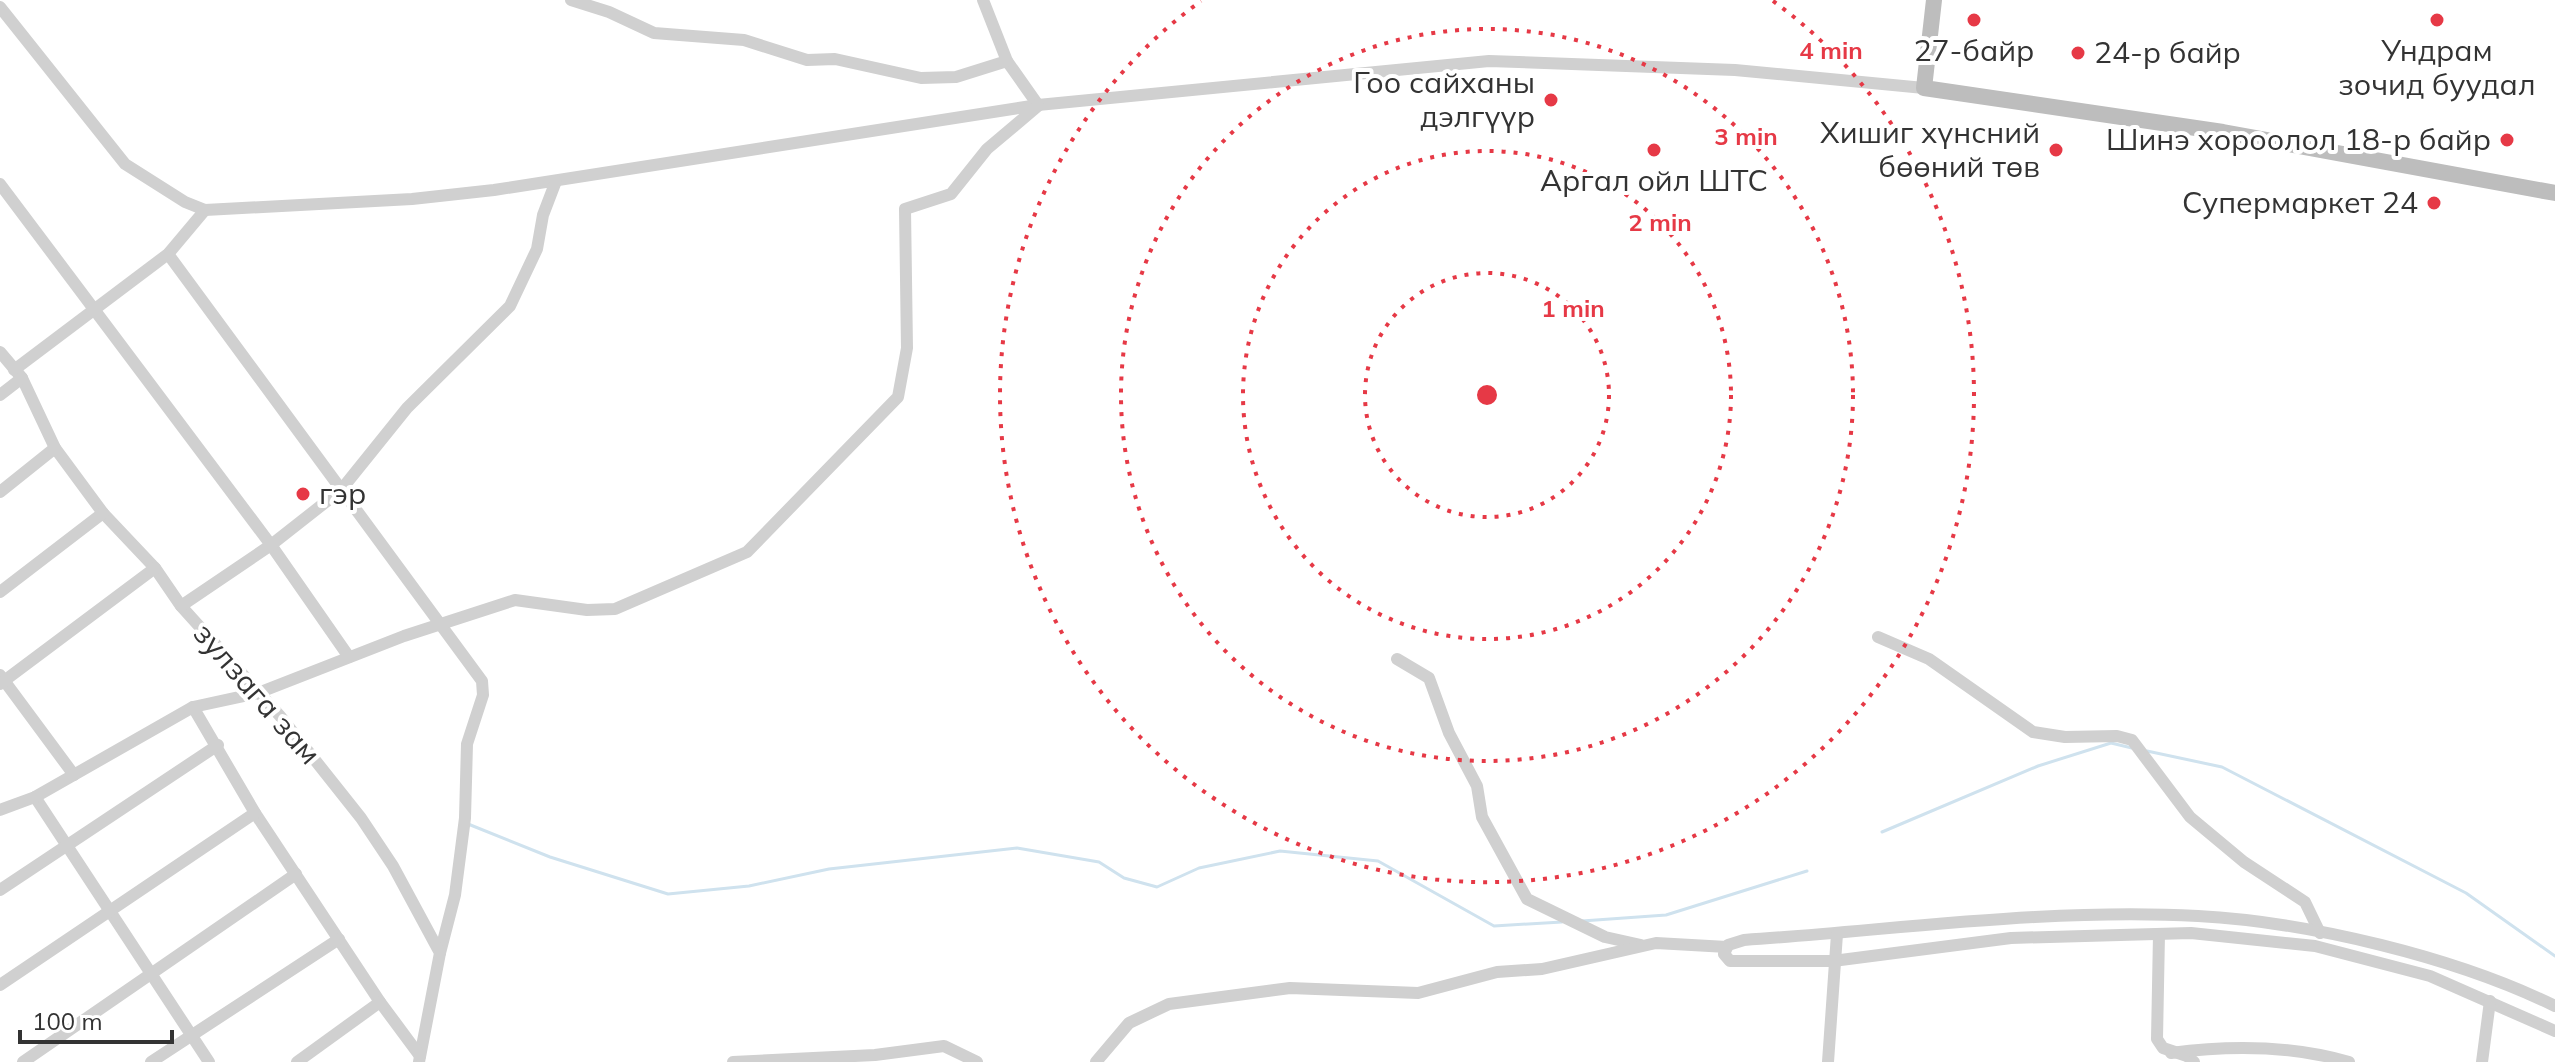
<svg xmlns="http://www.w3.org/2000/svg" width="2555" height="1062" viewBox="0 0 2555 1062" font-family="Mulish,sans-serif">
	<rect width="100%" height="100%" fill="#fff"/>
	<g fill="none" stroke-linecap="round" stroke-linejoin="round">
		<g stroke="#cfe2ee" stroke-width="3">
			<path d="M2147,751L2222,767L2466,893L2555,956"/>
			<path d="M468,824L550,857L668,894L749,886L829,869L1017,848L1099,862L1124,878L1157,887L1199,868L1280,851L1378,861L1494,926L1562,922"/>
			<path d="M1882,832L2038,766L2111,743L2132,748"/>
			<path d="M1582,921L1666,915L1807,871"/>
		</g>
		<g stroke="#d0d0d0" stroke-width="12">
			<path d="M571,0L609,12L654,33L744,40L807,60L835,59L921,78L956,77L1007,61L1038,105"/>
			<path d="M983,0L1007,61"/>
			<path d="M0,7L125,164L185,202L205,210L412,199L494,190L1038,105L1489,61L1735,70L1924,88"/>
			<path d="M0,184L271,545L349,657"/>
			<path d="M168,254L482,681L483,695L467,744L465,818L455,895L440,953"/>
			<path d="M0,352L22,378L55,448L103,513L155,568L181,606L280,716L361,818L393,866L440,953L419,1062"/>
			<path d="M14,370L168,254L205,210"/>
			<path d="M0,395L22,378"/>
			<path d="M0,492L55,448"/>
			<path d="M0,592L103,513"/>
			<path d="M181,606L271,545L341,490L407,408L510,306L537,249L543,215L556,181"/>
			<path d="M1878,637L1929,659L2033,732L2065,737L2117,736L2132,740L2190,817L2244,862L2305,902L2320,933"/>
			<path d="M1397,659L1429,678L1449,733L1477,786L1482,817L1527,899L1605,937L1641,945"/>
			<path d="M0,675L74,775"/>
			<path d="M0,684L155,568"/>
			<path d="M193,707L255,813L380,1002L420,1056"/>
			<path d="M35,797L209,1062"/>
			<path d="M0,810L35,797L193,707L258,693L404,636L515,600L587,610L615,609L747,552L898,397L907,348L905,209L951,194L987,149L1038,106"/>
			<path d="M0,890L218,745"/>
			<path d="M2159,934L2157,1039L2163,1048L2187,1056L2194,1062"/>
			<path d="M0,985L255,813"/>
			<path d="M2555,1006C2455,957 2309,922 2198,916C2047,908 1894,930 1744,940L1728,945L1724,954L1730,961H1833L2011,938L2191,933L2315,946L2430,976L2555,1031"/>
			<path d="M2171,1053C2231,1045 2290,1045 2349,1062"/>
			<path d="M23,1062L296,874"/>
			<path d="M151,1062L339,939"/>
			<path d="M297,1062L380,1002"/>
			<path d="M733,1062L875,1055L944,1046L977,1062"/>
			<path d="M1096,1062L1129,1023L1169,1004L1290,988L1418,993L1497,972L1542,969L1656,943L1727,947"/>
			<path d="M1828,1062L1837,934"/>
			<path d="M2482,1062L2490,1001"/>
		</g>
		<path stroke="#bdbdbd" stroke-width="16" d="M1934,0L1924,88L2223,132L2555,193"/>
	</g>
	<g fill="none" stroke="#e63946" stroke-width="4" stroke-dasharray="4 8">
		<circle cx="1487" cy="395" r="122"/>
		<circle cx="1487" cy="395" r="244"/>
		<circle cx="1487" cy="395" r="366"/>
		<path d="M1773 1A487 487 0 1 1 1201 1"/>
	</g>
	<g fill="#e63946" stroke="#fff" stroke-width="3">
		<circle cx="1974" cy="20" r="8"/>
		<circle cx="2437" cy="20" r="8"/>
		<circle cx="2078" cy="53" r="8"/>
		<circle cx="1551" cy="100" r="8"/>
		<circle cx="2507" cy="140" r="8"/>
		<circle cx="1654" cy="150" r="8"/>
		<circle cx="2056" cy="150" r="8"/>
		<circle cx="2434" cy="203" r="8"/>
		<circle cx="303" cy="494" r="8"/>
	</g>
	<g text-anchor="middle" stroke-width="8" stroke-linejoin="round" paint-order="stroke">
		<g font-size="30" fill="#333" stroke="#fff" text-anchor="end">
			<text x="1974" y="61" text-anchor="middle">27-байр</text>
			<text x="2437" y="61" text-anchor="middle">Ундрам<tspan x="2437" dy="34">зочид буудал</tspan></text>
			<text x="2094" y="63" text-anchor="start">24-р байр</text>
			<text x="1535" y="93">Гоо сайханы<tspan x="1535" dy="34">дэлгүүр</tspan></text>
			<text x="2040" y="143">Хишиг хүнсний<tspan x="2040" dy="34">бөөний төв</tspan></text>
			<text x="2491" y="150">Шинэ хороолол 18-р байр</text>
			<text x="1654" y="191" text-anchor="middle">Аргал ойл ШТС</text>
			<text x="2418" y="213">Супермаркет 24</text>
			<text x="319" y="504" text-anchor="start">гэр</text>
		</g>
		<g font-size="30" fill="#333" stroke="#fff">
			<text transform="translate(257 694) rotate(49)" y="10">зулзага зам</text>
		</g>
	</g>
	<circle cx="1487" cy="395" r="12" fill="#e63946" stroke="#fff" stroke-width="4"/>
	<g font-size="24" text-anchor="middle" font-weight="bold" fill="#e63946" stroke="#fff" stroke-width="8" stroke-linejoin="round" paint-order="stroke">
		<text x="1831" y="59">4 min</text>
		<text x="1746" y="145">3 min</text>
		<text x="1660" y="231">2 min</text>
		<text x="1573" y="317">1 min</text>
	</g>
	<path d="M20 1030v12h152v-12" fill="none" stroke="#333333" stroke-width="4"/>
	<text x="32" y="1030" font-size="24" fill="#333333" stroke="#ffffff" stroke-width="6" paint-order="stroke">100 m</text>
</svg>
